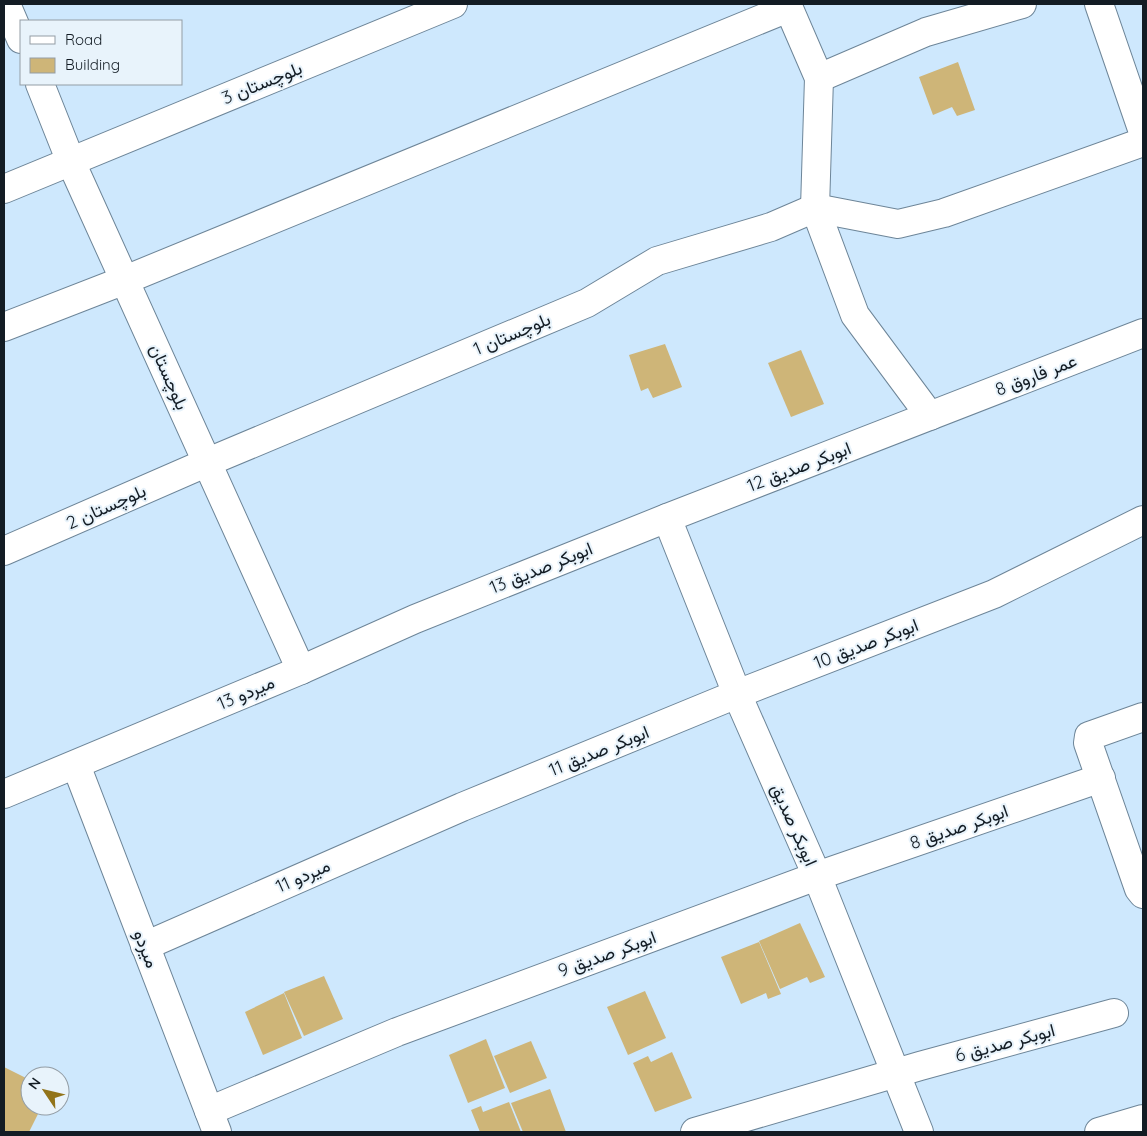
<svg xmlns="http://www.w3.org/2000/svg" width="1147" height="1136" viewBox="0 0 1147 1136" font-family="Quicksand,Vazirmatn,sans-serif">
	<rect width="100%" height="100%" fill="#cee8fd"/>
	<g fill="#ceb578">
		<path d="M958,62L975,110L957,116L952,107L933,115L919,77Z"/>
		<path d="M665,344L682,387L653,398L648,388L641,391L629,355Z"/>
		<path d="M801,350L824,404L791,417L768,363Z"/>
		<path d="M800,923L825,977L810,983L807,977L780,989L759,941Z"/>
		<path d="M759,942L781,994L768,999L766,993L741,1004L721,957Z"/>
		<path d="M324,976L343,1019L304,1036L284,992Z"/>
		<path d="M645,991L666,1038L628,1055L607,1007Z"/>
		<path d="M284,993L302,1038L263,1055L245,1012Z"/>
		<path d="M486,1039L505,1088L468,1103L449,1055Z"/>
		<path d="M531,1041L547,1078L510,1093L494,1056Z"/>
		<path d="M672,1052L692,1098L655,1112L633,1063L648,1056L651,1062Z"/>
		<path d="M4,1067L30,1080V1106H42L29,1132H4Z"/>
		<path d="M550,1089L566,1132H523L511,1103Z"/>
		<path d="M509,1102L521,1132H480L471,1110L481,1106L483,1112Z"/>
	</g>
	<g fill="none" stroke-linecap="round" stroke-linejoin="round">
		<g stroke="#6d8598" stroke-width="30">
			<g id="minor">
				<path d="M6,4L21,39"/>
				<path d="M787,4L819,78L815,208L855,315L930,416"/>
				<path d="M1099,4L1143,132"/>
				<path d="M819,78L926,32L1022,4"/>
				<path d="M40,84L71,162L301,670"/>
				<path d="M4,189L453,4"/>
				<path d="M815,208L898,224L944,213L1143,142"/>
				<path d="M4,327L125,280L788,8"/>
				<path d="M667,518L737,694L817,876L919,1132"/>
				<path d="M4,551L208,462L587,303L657,261L771,227L815,208"/>
				<path d="M1143,717L1095,734L1089,736L1088,743L1139,889L1143,894"/>
				<path d="M76,765L217,1132"/>
				<path d="M4,794L301,670L415,619L667,518L1143,333"/>
				<path d="M145,946L462,807L737,694L994,594L1143,520"/>
				<path d="M209,1111L397,1032L817,876L1101,778"/>
				<path d="M695,1132L920,1066L1114,1013"/>
				<path d="M1099,1132L1143,1119"/>
			</g>
		</g>
		<use href="#minor" stroke="#fff" stroke-width="28"/>
	</g>
	<g text-anchor="middle" stroke-width="4" stroke-linejoin="round" paint-order="stroke">
		<g font-size="18" fill="#131c24" stroke="#e8f3fb">
			<text transform="translate(262 83) rotate(-22)" y="6">بلوچستان 3</text>
			<text transform="translate(512 334) rotate(-23)" y="6">بلوچستان 1</text>
			<text transform="translate(1036 375) rotate(-21)" y="6">عمر فاروق 8</text>
			<text transform="translate(169 377) rotate(66)" y="6">بلوچستان</text>
			<text transform="translate(799 467) rotate(-21)" y="6">ابوبکر صدیق 12</text>
			<text transform="translate(106 507) rotate(-24)" y="6">بلوچستان 2</text>
			<text transform="translate(541 568) rotate(-22)" y="6">ابوبکر صدیق 13</text>
			<text transform="translate(866 644) rotate(-21)" y="6">ابوبکر صدیق 10</text>
			<text transform="translate(246 693) rotate(-23)" y="6">میردو 13</text>
			<text transform="translate(599 751) rotate(-22)" y="6">ابوبکر صدیق 11</text>
			<text transform="translate(794 825) rotate(66)" y="6">ابوبکر صدیق</text>
			<text transform="translate(959 827) rotate(-19)" y="6">ابوبکر صدیق 8</text>
			<text transform="translate(303 876) rotate(-24)" y="6">میردو 11</text>
			<text transform="translate(146 949) rotate(69)" y="6">میردو</text>
			<text transform="translate(607 954) rotate(-20)" y="6">ابوبکر صدیق 9</text>
			<text transform="translate(1005 1043) rotate(-15)" y="6">ابوبکر صدیق 6</text>
		</g>
	</g>
	<rect width="1147" height="1136" fill="none" stroke="#131c24" stroke-width="10"/>
	<rect x="20" y="20" width="162" height="65" fill="#e8f3fb" stroke="#939da5"/>
	<rect x="30" y="36" width="25" height="8" fill="#ffffff" stroke="#939da5"/>
	<text x="65" y="45" font-size="15" fill="#131c24">Road</text>
	<rect x="30" y="58" width="25" height="15" fill="#ceb578" stroke="#939da5"/>
	<text x="65" y="70" font-size="15" fill="#131c24">Building</text>
	<g transform="translate(45 1091) rotate(305)"><circle r="24" fill="#e8f3fb" stroke="#939da5"/>
	<path d="M0-4L9 19L0 12L-9 19Z" fill="#92741a"/>
	<text y="-8" font-size="14" font-weight="bold" text-anchor="middle" fill="#131c24">N</text>
	</g>
</svg>
